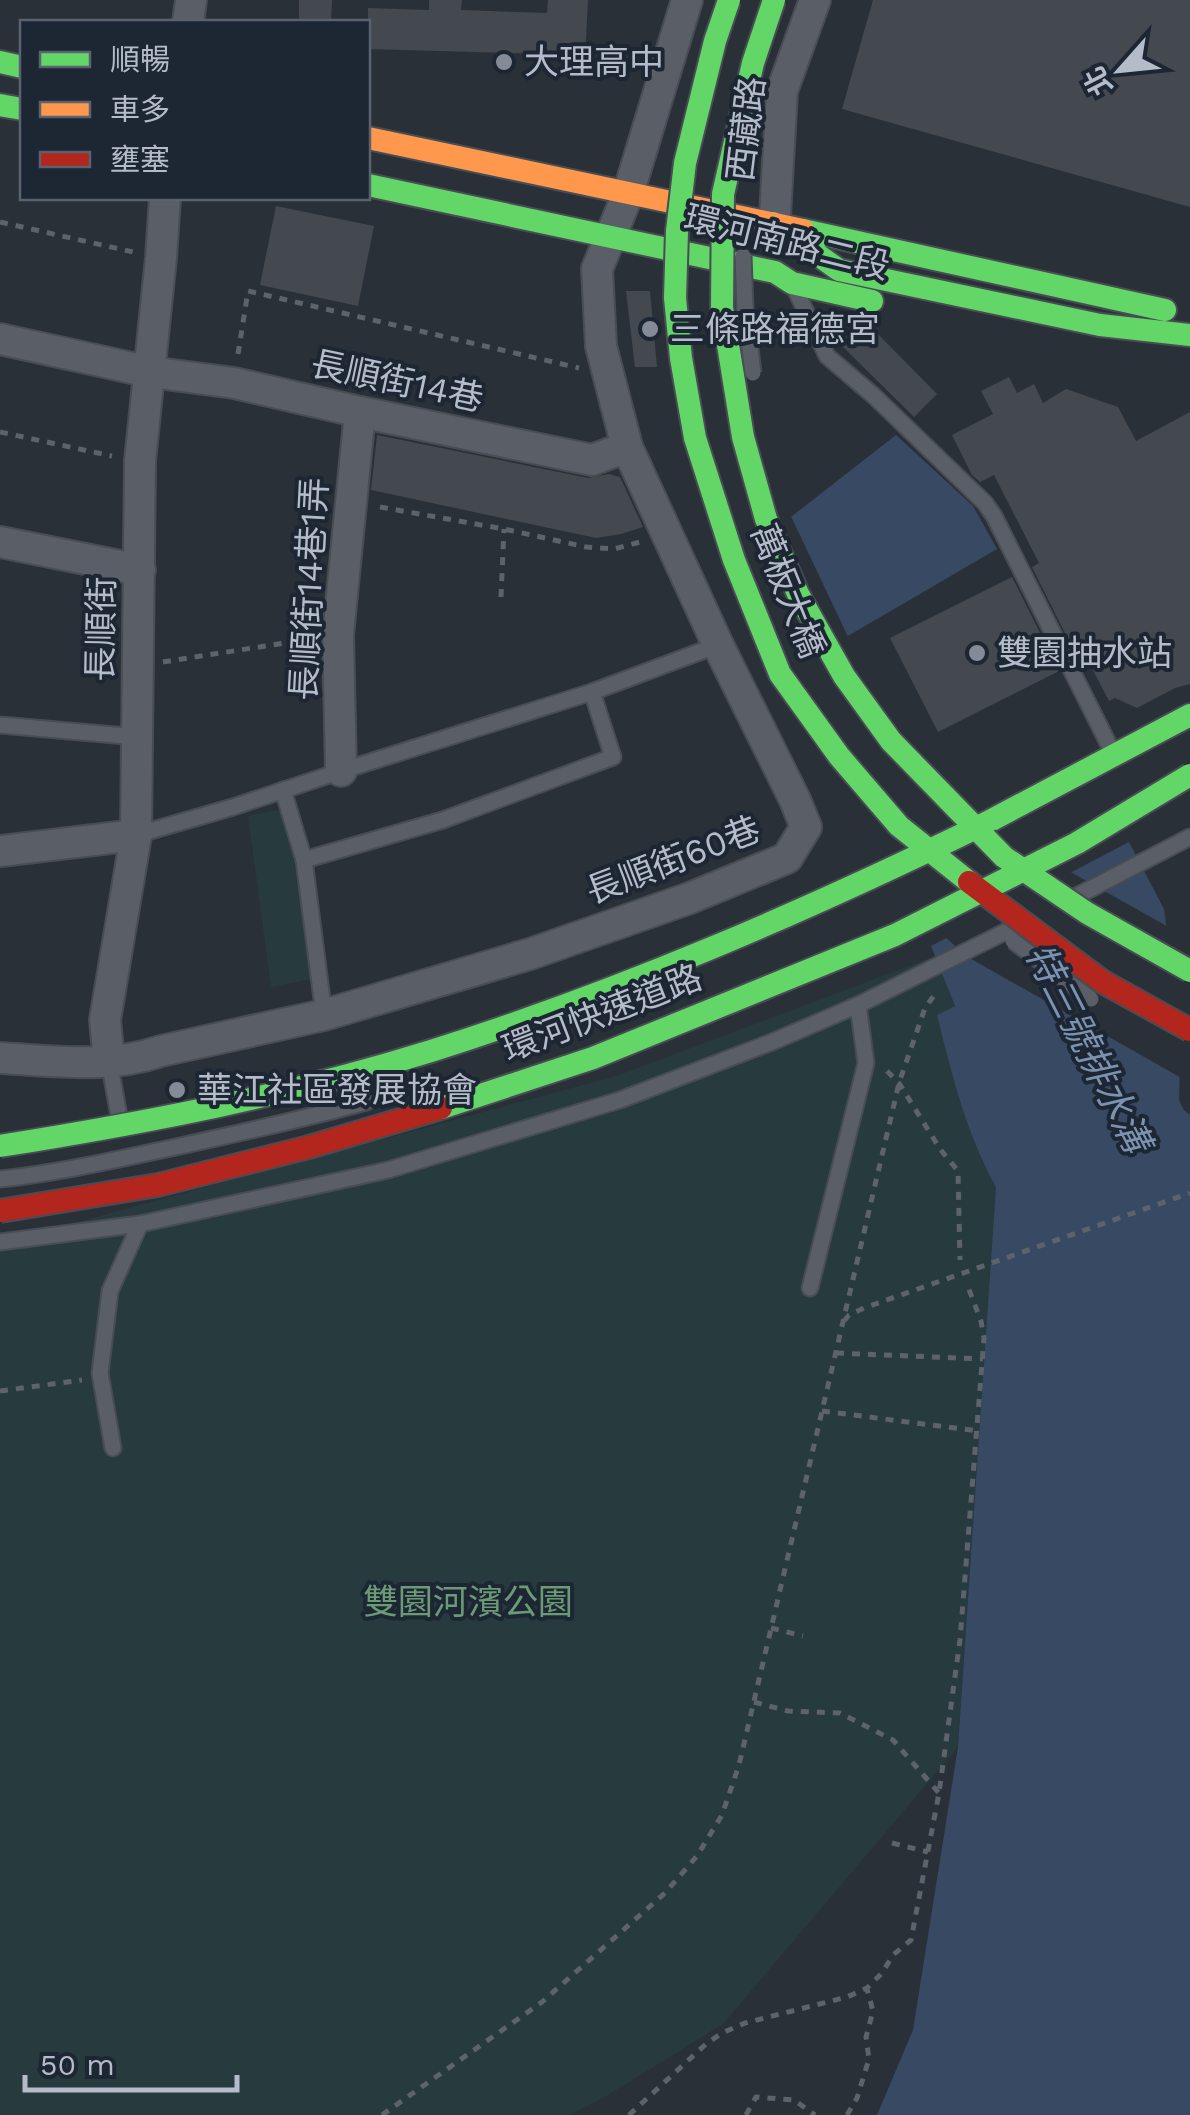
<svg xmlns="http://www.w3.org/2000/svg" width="1190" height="2115" viewBox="0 0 1190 2115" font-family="'Work Sans','Noto Sans TC',sans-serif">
	<rect width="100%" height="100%" fill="#2a3038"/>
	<g fill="#273a3e">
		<path d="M275,810L283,812L288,818L297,883H304L317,978L271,987L248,816Z"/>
		<path d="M936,956L955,1007L981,1159L997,1187L958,1747L723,2024L603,2098L570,2115H0V1243L616,1076Z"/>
	</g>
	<g fill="#384963">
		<path d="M896,435L973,506L997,549L841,640L787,520Z"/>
		<path d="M1129,842L1164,909L1181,1034L1179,1100L1184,1110L1190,1115V2115H877L913,2030L958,1747L996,1187C966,1133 952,1075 937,1015L955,1006L931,946Z"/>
	</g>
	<g fill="#2a3038">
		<path d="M789,512L850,641L843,644L782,517Z"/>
		<path d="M1067,870L1172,929L1186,1034L1185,1080L966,956L942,934Z"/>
	</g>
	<g fill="#444950">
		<path d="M299,0H332L331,22H299Z"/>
		<path d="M429,0H462L461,10L547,13L548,0H588L585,60L546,58V54L368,49V8L429,10Z"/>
		<path d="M873,0H1190V207L842,109Z"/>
		<path d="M276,206L374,226L358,306L260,285Z"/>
		<path d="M626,291H650L657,367H635Z"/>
		<path d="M858,324L869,325L937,394L914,417L839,343Z"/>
		<path d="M1009,377L1017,393L1034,384L1043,403L1066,389L1118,407L1136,441L1190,412V684L1175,688L1137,708L1115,698L1109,701L1086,657L1079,661L1032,567L1039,563L994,475L980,482L972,475L952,435L993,414L981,391Z"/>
		<path d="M377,435L588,478L609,474L620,477L643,527L621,534L596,538L371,490Z"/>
		<path d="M1012,577L1059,671L938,732L890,638Z"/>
	</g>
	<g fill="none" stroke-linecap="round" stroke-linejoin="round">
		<g stroke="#484c53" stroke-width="19">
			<g id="lane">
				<path d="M796,291L827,356L874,396L985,503L994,516L1110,747"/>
				<path d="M0,725L138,737"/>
				<path d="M283,790L304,860L324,1015"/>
				<path d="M136,835L233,807L341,771L592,692L718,645"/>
				<path d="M304,860L443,820L613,757L592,692"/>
				<path d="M1073,898L1190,837"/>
				<path d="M109,1061L119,1116"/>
				<path d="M0,1179C59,1173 118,1159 176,1147C240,1133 304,1119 366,1102"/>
				<path d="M0,1242L140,1224L388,1170L620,1100L772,1042L858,1005L1017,926"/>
				<path d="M810,1288L866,1063L858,1005"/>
				<path d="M113,1448L100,1373L110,1291L140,1224"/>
			</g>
		</g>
		<g stroke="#484c53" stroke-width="34">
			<g id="street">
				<path d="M188,22L191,0"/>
				<path d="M774,234L782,91L815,0"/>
				<path d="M0,339L150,372L234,383L360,412L592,460L627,447"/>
				<path d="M0,542L140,570"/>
				<path d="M341,771L338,635L360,412"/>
				<path d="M0,851L136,835"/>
				<path d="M0,1058C53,1061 110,1069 161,1051L324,1015L530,954L690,898L787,858L806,827L795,800L718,645L627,447L601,346L597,269L628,194L687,0"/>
				<path d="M109,1061L105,1020L136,835L140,461L161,258L165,198"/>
			</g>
		</g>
		<g stroke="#484c53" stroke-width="26">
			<g id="fast">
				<path d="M0,62L22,67"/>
				<path d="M0,105L22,109"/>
				<path d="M368,185L775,272L792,283L872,301"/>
				<path d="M773,223L839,270L1100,325L1190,335"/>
				<path d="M803,230L1165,310"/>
				<path d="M986,823L1190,715"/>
			</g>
		</g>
		<g stroke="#484c53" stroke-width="26">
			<path id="slow" d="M368,138L803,230"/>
		</g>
		<g stroke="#5d636a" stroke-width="5" stroke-dasharray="8 8" stroke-linecap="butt">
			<path d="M0,222L133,252"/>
			<path d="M238,354L248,291L579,368"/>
			<path d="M0,432L112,456"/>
			<path d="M380,507L504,529L586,547L614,549L640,542"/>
			<path d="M501,597L504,529"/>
			<path d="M163,662L310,639"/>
			<path d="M887,1071L899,1083L940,1149L958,1171L960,1260"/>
			<path d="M844,1321L849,1315L864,1308L1190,1193"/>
			<path d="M836,1353L983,1359"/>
			<path d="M0,1391L82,1380"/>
			<path d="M822,1411L978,1431"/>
			<path d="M771,1628L803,1636"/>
			<path d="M754,1702L788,1711L840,1713L893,1740L939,1793"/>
			<path d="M892,1843L928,1852"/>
			<path d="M382,2115L542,2002L665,1893L697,1856L722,1815L739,1765L899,1083L925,1008L938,990"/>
			<path d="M629,2115L706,2044L722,2033L745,2023L847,1997L867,1988L882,1973L893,1955L911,1940L939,1793L960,1640L984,1338L981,1321L968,1287"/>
			<path d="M746,2115L756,2097L794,2100L815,2115"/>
			<path d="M847,2115L857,2098L869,2059L866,2037L873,2011L867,1989"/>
		</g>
		<use href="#lane" stroke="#5a5e66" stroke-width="15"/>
		<use href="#street" stroke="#5a5e66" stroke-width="30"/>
		<use href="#fast" stroke="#63d668" stroke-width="22"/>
		<use href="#slow" stroke="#ff974d" stroke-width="22"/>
		<g stroke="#484c53" stroke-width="19" stroke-linecap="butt">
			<g id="lane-bridge">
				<path d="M743,256L745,308L753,373"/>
				<path d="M1013,941L1091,999"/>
			</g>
		</g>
		<g stroke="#484c53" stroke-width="26" stroke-linecap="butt">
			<g id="fast-bridge">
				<path d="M729,0L715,41L685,163L677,231L675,298L681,358L695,438L734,560L780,674L839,756L899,826L969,882"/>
				<path d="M774,0L753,63L723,194L722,308L743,437L766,519L798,594L844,676L891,741L1004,857L1087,913L1190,971"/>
				<path d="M441,1108L593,1058L895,935L1077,843L1190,775"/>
				<path d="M0,1146C145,1123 290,1095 431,1051C622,991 806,911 986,823"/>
			</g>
		</g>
		<g stroke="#484c53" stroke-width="26" stroke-linecap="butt">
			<g id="jam-bridge">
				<path d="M969,882L1103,982L1190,1030"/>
				<path d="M0,1211L158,1185L309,1147L441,1108"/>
			</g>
		</g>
		<use href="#lane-bridge" stroke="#5a5e66" stroke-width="15"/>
		<use href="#fast-bridge" stroke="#63d668" stroke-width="22"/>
		<use href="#jam-bridge" stroke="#b3261e" stroke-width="22"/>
	</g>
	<g fill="#848b96" stroke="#1d2633" stroke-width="4">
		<circle cx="504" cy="62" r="10"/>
		<circle cx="650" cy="329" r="10"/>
		<circle cx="977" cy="653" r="10"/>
		<circle cx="177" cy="1090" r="10"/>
	</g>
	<g text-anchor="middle" stroke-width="8" stroke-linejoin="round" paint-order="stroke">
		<g font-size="35" fill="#b4bcc9" stroke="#1d2633" text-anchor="start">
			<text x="524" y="74">大理高中</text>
			<text x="670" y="341">三條路福德宮</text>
			<text x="997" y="665">雙園抽水站</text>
			<text x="197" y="1102">華江社區發展協會</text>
		</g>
		<g font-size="35" fill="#b4bcc9" stroke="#1d2633">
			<text transform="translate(746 129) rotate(-83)" y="12">西藏路</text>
			<text transform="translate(787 242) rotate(14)" y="12">環河南路二段</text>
			<text transform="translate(397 381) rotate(12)" y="12">長順街14巷</text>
			<text transform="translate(309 589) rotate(-87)" y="12">長順街14巷1弄</text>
			<text transform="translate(788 591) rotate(68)" y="12">萬板大橋</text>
			<text transform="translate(101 629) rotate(-89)" y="12">長順街</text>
			<text transform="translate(673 860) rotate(-21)" y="12">長順街60巷</text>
			<text transform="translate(602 1013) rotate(-21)" y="12">環河快速道路</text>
		</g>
		<g font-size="35" fill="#6b9a76" stroke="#1d2633">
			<text x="468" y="1614">雙園河濱公園</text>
		</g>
		<g font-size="38" font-style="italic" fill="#7c92b1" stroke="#1d2633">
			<text transform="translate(1088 1048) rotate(63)" y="13">特三號排水溝</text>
		</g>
	</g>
	<rect x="20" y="20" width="350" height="180" fill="#1d2633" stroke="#59626f" stroke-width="2.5"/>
	<rect x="40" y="52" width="50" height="15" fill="#63d668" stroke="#59626f" stroke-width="2.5"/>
	<text x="110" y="70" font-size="30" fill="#b4bcc9">順暢</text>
	<rect x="40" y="102" width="50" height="15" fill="#ff974d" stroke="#59626f" stroke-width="2.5"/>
	<text x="110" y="120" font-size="30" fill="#b4bcc9">車多</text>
	<rect x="40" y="152" width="50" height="15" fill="#b3261e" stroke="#59626f" stroke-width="2.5"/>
	<text x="110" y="170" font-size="30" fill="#b4bcc9">壅塞</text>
	<g transform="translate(1120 70) rotate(243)" stroke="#1d2633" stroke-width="8" paint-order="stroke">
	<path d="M0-8L18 38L0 25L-18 38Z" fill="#b4bcc9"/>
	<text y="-15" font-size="28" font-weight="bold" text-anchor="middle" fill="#b4bcc9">北</text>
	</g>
	<path d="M25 2075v15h212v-15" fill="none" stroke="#b4bcc9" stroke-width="5"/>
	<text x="40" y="2075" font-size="30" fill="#b4bcc9" stroke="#1d2633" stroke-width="8" paint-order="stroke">50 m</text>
</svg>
